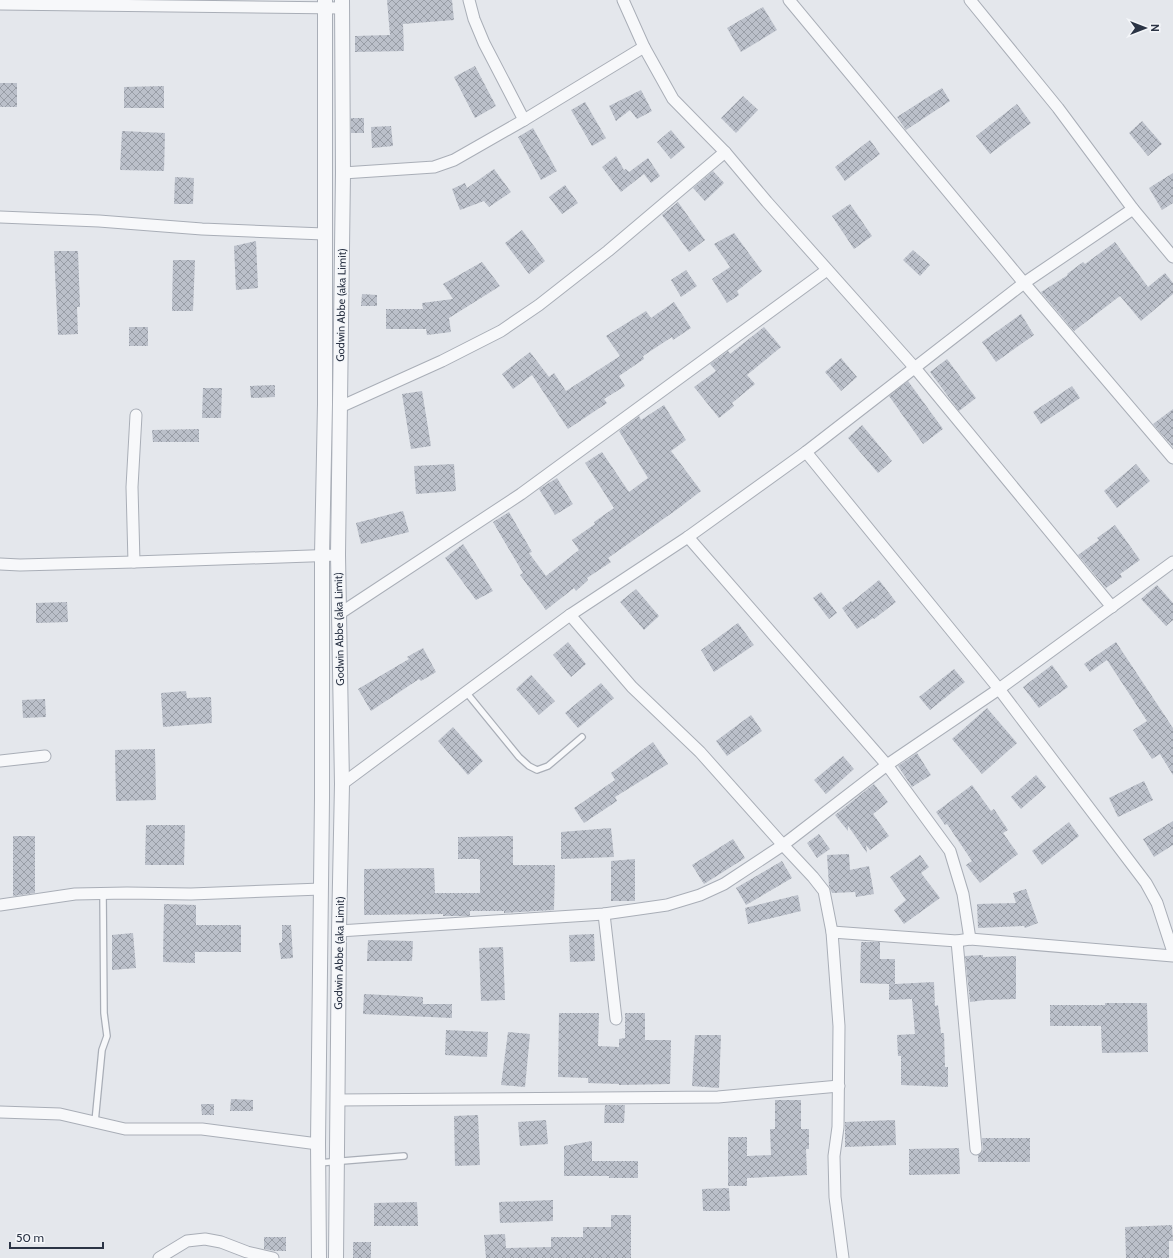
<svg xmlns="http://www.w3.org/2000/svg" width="1173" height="1258" viewBox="0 0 1173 1258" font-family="Cabin,sans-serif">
	<defs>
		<pattern id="building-cross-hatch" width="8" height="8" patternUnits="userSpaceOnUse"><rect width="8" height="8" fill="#bbc0ca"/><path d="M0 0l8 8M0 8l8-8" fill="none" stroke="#989da6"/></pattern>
	</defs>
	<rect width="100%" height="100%" fill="#e4e7ec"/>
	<g fill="url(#building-cross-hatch)">
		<path d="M387,0H452L454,20L403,24L404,51L355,52V36L390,35Z"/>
		<path d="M763,7L777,30L741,52L727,28Z"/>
		<path d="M475,66L496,106L475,118L454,77Z"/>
		<rect x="0" y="83" width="17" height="24"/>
		<path d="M164,86V108H124V87Z"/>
		<path d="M942,88L950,101L906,130L897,117Z"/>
		<path d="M641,90L652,111L637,119L630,110L616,121L609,106Z"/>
		<path d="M743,96L758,110L736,133L721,118Z"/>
		<path d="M585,102L606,138L592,146L571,110Z"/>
		<path d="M1017,104L1031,123L990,154L976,136Z"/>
		<rect x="351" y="118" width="13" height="15"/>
		<path d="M1142,121L1162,144L1148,156L1129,133Z"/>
		<path d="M391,126L393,146L372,148L371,127Z"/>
		<path d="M533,128L557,171L541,180L518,137Z"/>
		<path d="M671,130L685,147L671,159L657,142Z"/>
		<path d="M122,131L165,133L164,171L120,170Z"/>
		<path d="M870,140L880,154L845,181L835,167Z"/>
		<path d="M616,156L624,170L626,169L629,172L648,158L660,176L651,183L644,174L621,192L602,167Z"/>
		<path d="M494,169L511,192L489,207L484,201L460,210L452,189L465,183L467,188Z"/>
		<path d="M713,171L724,183L705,201L693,188Z"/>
		<path d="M1173,173V203L1162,210L1149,188Z"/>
		<path d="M175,177L194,178L193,204H174Z"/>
		<path d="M565,185L578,203L562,214L549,197Z"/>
		<path d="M678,202L705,240L689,252L662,215Z"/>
		<path d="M850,204L872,236L854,249L832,216Z"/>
		<path d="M522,230L545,261L529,274L505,243Z"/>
		<path d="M734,233L762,271L737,291L739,295L727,303L712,279L730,267L714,244Z"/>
		<path d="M256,241L258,288L236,290L234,246Z"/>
		<path d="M1115,242L1148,287L1165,273L1173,283V294L1141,321L1120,296L1074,331L1041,292L1068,275L1067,274L1083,262L1085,264Z"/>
		<path d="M913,250L930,265L920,276L903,260Z"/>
		<path d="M54,251H78L80,307H77L78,334L58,335Z"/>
		<path d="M173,260H195L193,311H172Z"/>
		<path d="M482,262L500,286L449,318L451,332L427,335L426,329H386V309H423L422,303L453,299L443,284Z"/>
		<path d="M686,270L697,286L681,297L671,280Z"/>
		<path d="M362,294L377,295V306H361Z"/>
		<path d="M674,302L691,328L673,340L672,337L643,356L644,359L619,376L625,386L604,399L607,403L568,429L532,375L513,389L502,374L530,352L549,377L554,373L566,391L620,356L606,336L646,311L651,318Z"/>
		<path d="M1021,314L1034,335L996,362L982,342Z"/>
		<rect x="129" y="327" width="19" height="19"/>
		<path d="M764,327L781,347L747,375L755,384L732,403L734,406L719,418L694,387L716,371L710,364L728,351L730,354Z"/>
		<path d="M841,358L857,377L841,391L825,372Z"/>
		<path d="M947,359L976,398L959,411L930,372Z"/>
		<path d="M908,381L943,429L923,444L889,396Z"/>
		<path d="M275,385V397L251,398L250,386Z"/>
		<path d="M1072,386L1080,398L1041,424L1033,412Z"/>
		<path d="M203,388H222L221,418H202Z"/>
		<path d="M422,391L431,446L411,449L402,394Z"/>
		<path d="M664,405L686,440L671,451L701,491L679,508L608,558L611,562L587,578L588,580L576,591L574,588L546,610L520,575L523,573L493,522L509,512L532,552L529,553L546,576L579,550L572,540L595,524L594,522L614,508L585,463L602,452L629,492L648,478L619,431L639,416L641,420Z"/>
		<path d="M1173,409V447L1153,424Z"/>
		<path d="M862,425L892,461L878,473L848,438Z"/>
		<path d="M199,429V442H153L152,430Z"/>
		<path d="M454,464L456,491L416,494L414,466Z"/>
		<path d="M1136,464L1150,481L1117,508L1104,491Z"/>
		<path d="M557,478L573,504L555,515L539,489Z"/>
		<path d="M403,511L409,532L361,544L356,523Z"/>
		<path d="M1115,525L1140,560L1120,574L1122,577L1106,588L1078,555L1099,540L1097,538Z"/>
		<path d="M463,544L493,591L476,600L445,558Z"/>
		<path d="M879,580L896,602L874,619L873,618L857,629L842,608L851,601L852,602Z"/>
		<path d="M1157,585L1173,603V620L1166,626L1141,599Z"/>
		<path d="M636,589L659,616L644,630L620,602Z"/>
		<path d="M821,592L837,613L829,619L813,598Z"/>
		<path d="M67,602L68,622L36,623V603Z"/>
		<path d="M738,623L754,645L714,672L701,650Z"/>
		<path d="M568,642L586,664L571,677L553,655Z"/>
		<path d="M1116,642L1173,728V775L1160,754L1152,759L1133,730L1147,721L1107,660L1090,672L1084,664Z"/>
		<path d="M423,648L436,672L421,681L419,679L371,711L358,689L409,659L407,657Z"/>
		<path d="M1052,665L1068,687L1039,708L1023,687Z"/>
		<path d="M954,669L965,682L930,710L919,697Z"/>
		<path d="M531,675L555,701L539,715L516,689Z"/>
		<path d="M601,683L614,698L578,728L565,713Z"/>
		<path d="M186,691L187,698L211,697L212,723L163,727L161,693Z"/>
		<path d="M45,699L46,717L23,718L22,700Z"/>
		<path d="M987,708L1017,743L982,774L952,739Z"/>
		<path d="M751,715L762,731L727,756L716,741Z"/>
		<path d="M453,727L483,761L468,775L438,741Z"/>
		<path d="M653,742L668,764L615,797L617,801L584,823L574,808L615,780L611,773Z"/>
		<path d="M155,749L156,800L116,801L115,750Z"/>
		<path d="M917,753L931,775L912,787L898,766Z"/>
		<path d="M843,756L854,769L826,794L814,780Z"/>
		<path d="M1036,775L1046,787L1021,809L1011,797Z"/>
		<path d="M1144,781L1153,800L1118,817L1109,798Z"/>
		<path d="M874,784L888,802L873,814L889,836L870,850L866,845L867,853L848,826V831L835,815Z"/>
		<path d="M972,785L991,811L994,809L1008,830L1003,833L1018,854L980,883L966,865L972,861L947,824L945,825L936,812Z"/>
		<path d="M1173,821V845L1154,857L1143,839Z"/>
		<path d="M1069,822L1079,836L1042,865L1032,851Z"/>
		<path d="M146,825H185L184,865H145Z"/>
		<path d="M611,828L614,857L561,859V832Z"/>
		<path d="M819,834L830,849L817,858L807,843Z"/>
		<path d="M13,836H35V893L13,896Z"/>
		<path d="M513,836V865H555L554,910L504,913V911H470V916H443V914L364,915V869L434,868L435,893H480V860L478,859H458V837Z"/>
		<path d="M733,839L745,858L704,884L692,865Z"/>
		<path d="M849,854L850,870L869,866L874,894L856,897L855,892L832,893L829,886L827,855Z"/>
		<path d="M920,855L929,867L921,873L940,898L904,924L894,910L906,900L890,877Z"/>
		<path d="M635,859V901H611V861Z"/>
		<path d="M782,861L792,878L746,905L736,888Z"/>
		<path d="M1026,889L1038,923L1025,928L1024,926L978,928L977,904L1016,903L1013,893Z"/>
		<path d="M798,895L801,911L748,924L745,908Z"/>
		<path d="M164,904L196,905V925H241V952H195V963L163,962Z"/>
		<path d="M282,925H291L293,958L281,959L279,943L282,942Z"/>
		<path d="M133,933L136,968L112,970V935Z"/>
		<path d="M594,934L595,961L570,962L569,935Z"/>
		<path d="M368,940L413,941L412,961H367Z"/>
		<path d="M861,942H880V959H895V984L934,982L935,1006L938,1005L941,1033H944L945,1067H948V1087L901,1085V1056H898L897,1035L915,1034L912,999L889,1000V984L860,983Z"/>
		<path d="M503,947L505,1000L481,1001L479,948Z"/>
		<path d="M983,955V957L1016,956V999L986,1000L970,1002L965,956Z"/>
		<path d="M364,994L423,997V1004H452V1018L363,1014Z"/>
		<path d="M1105,1003H1147L1148,1052L1102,1053L1101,1026H1050V1005H1105Z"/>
		<path d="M559,1013H599L598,1046L619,1047V1039L625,1038V1013H645V1040H671L670,1084L619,1085V1084L588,1083V1078L558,1077Z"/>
		<path d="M446,1030L488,1032L487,1057L445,1055Z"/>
		<path d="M508,1032L530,1034L525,1087L501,1085Z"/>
		<path d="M695,1035H721L719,1088L692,1086Z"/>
		<path d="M231,1099L253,1100V1111H230Z"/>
		<path d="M775,1100H801V1129H809V1149H806L807,1175L747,1178V1186H728V1137H747V1156L771,1155L770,1129H775Z"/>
		<path d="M201,1104H214V1115H202Z"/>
		<path d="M605,1105H625L624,1123H604Z"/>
		<path d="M478,1115L480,1165L455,1166L454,1116Z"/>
		<path d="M546,1120L548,1144L520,1146L518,1122Z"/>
		<path d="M895,1120L896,1145L845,1147V1122Z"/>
		<path d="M982,1138H1030V1162H978V1155L982,1152L983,1149Z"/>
		<path d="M592,1141V1161H638V1178H609V1176H564V1146Z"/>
		<path d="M959,1148L960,1174L909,1175V1149Z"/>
		<path d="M729,1188L730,1211H703L702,1189Z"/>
		<path d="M553,1200V1221L500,1223L499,1202Z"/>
		<path d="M417,1202L418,1226H374V1203Z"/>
		<path d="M611,1215H631V1258H486L484,1235L505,1234L506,1248L551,1247V1237H583V1227H611Z"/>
		<path d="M1172,1225L1173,1241H1169V1258H1126L1125,1227Z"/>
		<path d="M264,1237H286V1251H275L264,1249Z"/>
		<rect x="353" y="1242" width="18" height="16"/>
	</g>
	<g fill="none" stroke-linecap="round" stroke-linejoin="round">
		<g stroke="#a9aeb7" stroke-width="8">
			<g id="service">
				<path d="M466,692L519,757L529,766L537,770L548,766L582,737"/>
				<path d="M95,1122L102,1050L107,1036L104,1013L103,893"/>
				<path d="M318,1163L404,1156"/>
			</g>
		</g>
		<g stroke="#a9aeb7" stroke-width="13">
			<g id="minor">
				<path d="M469,0L474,19L484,43L524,120"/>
				<path d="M623,0L644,47L673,99L725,152L767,202L915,368L1112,607"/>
				<path d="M789,0L1024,283L1173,458"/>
				<path d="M970,0L1058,108L1133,209L1173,257"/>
				<path d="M0,4L342,8"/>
				<path d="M343,173L434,167L454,160L524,120L644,47"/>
				<path d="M0,217L99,221L202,229L324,234"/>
				<path d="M340,407L442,361L501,331L539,305L608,251L725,152"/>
				<path d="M806,452L999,689L1146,883L1157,903L1173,952"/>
				<path d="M688,537L887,765L950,851L963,894L970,939"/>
				<path d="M134,562L132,487L136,415"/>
				<path d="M0,564L20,565L134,562L338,555"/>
				<path d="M339,614L521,494L827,270"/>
				<path d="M570,615L632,687L700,752L783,845L813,877L824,891L832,932L839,1026L838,1127L834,1156L835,1197L843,1258"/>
				<path d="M0,761L45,756"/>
				<path d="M342,784L570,615L688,537L806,452L1024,283L1133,209"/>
				<path d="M0,905L75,894L127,893L191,894L321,889"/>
				<path d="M604,914L616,1019"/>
				<path d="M339,931L604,914L667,905L700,895L724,884L783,845L887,765L999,689L1173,562"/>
				<path d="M832,932L957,941L970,939L1173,956"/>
				<path d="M957,941L976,1149"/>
				<path d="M337,1100L718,1097L839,1086"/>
				<path d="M0,1112L60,1114L125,1129H202L318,1144"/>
				<path d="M159,1258L187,1241L205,1239L221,1242L247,1252L273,1258"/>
			</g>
		</g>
		<g stroke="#a9aeb7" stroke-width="16">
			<g id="tertiary">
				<path d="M319,1258L318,1144L322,798V555L325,404V0"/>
				<path d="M336,1258L339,931L342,784L338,555L343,173L342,0"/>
			</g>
		</g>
		<use href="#service" stroke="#f7f8fa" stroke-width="5.5"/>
		<use href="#minor" stroke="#f7f8fa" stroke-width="11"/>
		<use href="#tertiary" stroke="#f7f8fa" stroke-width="14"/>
	</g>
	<g text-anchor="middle" stroke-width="3" stroke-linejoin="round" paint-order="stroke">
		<g font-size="11" fill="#2b3445" stroke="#f4f6f9">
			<text transform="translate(341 305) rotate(-89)" y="4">Godwin Abbe (aka Limit)</text>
			<text transform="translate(339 629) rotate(-91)" y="4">Godwin Abbe (aka Limit)</text>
			<text transform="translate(339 953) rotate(-89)" y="4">Godwin Abbe (aka Limit)</text>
		</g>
	</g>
	<g transform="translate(1145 28) rotate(90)" stroke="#f4f6f9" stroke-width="3" paint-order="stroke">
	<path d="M0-3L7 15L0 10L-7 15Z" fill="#2b3445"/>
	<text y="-6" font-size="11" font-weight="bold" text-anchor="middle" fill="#2b3445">N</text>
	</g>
	<path d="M10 1242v6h93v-6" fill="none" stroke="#2b3445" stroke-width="2"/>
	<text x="16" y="1242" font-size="12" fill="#2b3445" stroke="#f4f6f9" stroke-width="3" paint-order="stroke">50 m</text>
</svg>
